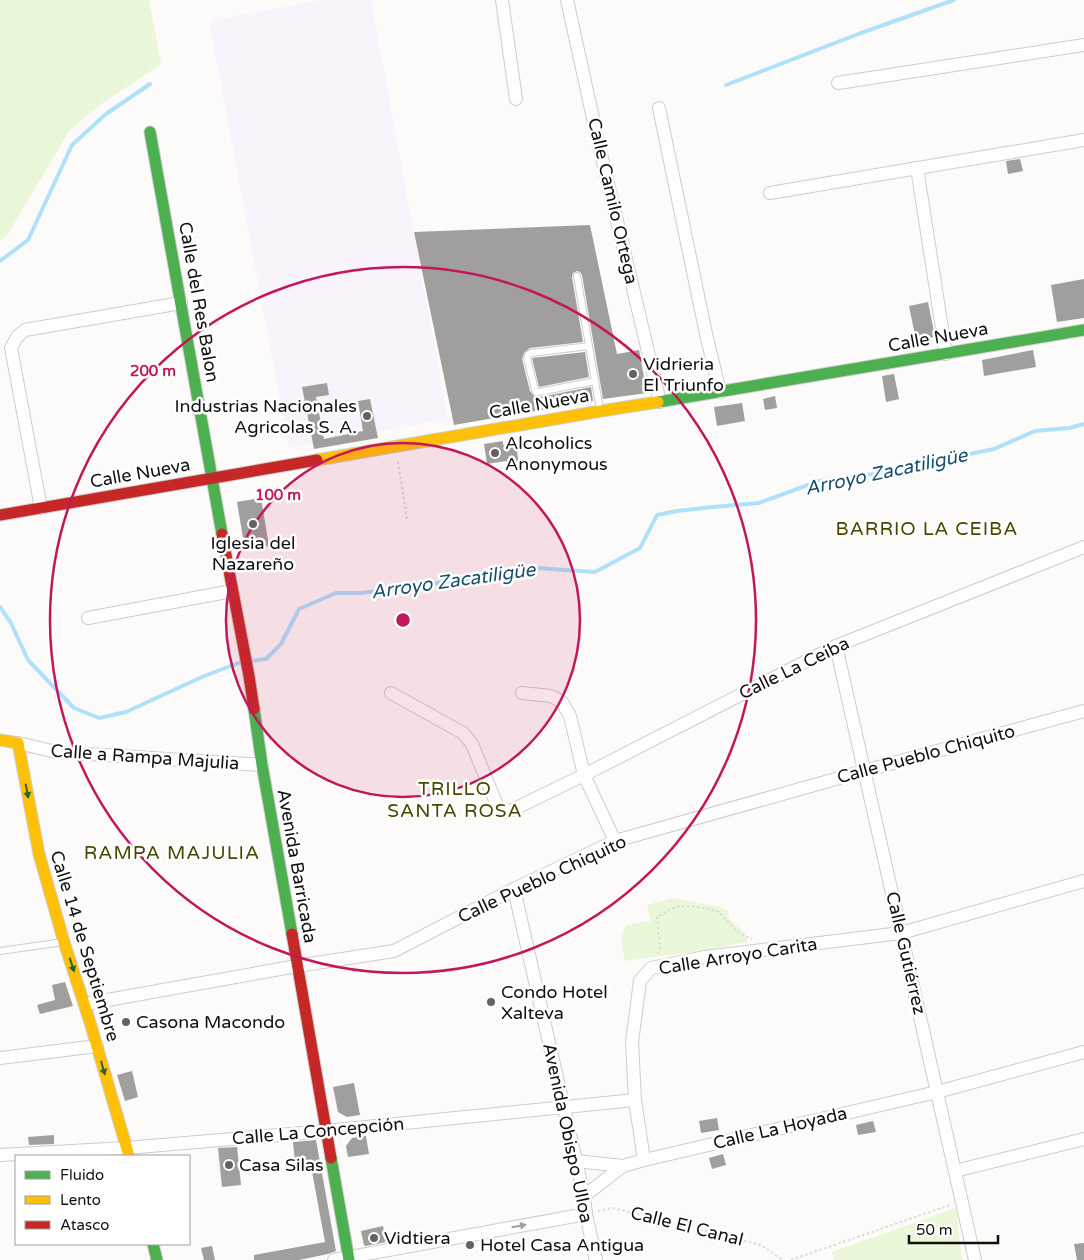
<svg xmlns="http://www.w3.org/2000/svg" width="1084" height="1260" viewBox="0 0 1084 1260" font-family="'Varela Round',sans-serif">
	<rect width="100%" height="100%" fill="#fcfbf9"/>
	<path fill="#f9f4fc" d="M322,0H371L448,419L289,448L209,21Z"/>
	<g fill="#ebf7d9">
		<path d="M0,0H149L161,64L101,104L69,131L8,234L0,241Z"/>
		<path d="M673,898L720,907L728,911L730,920L746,934L747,942L702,951L636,959L625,961L621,941L626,925L651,921L647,905Z"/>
		<path d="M956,1208L962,1260H834L832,1252Z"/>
	</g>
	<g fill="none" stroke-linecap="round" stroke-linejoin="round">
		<g stroke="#afe1fc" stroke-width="4">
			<path d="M726,85L861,33L954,0"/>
			<path d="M0,261L28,240L72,145L106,114L150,84"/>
			<path d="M0,607L11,623L28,660L74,708L99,718L126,712L202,677L241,662"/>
			<path d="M250,661L266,659L281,644L299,609L336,593H361L462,580L509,571L537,568L595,572L640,548L657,515L677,511L713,507L759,503L819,481L874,474L914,462L960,456L994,449L1035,431L1069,428L1084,424"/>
		</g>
	</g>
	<g fill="#a09f9e">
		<path d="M1020,159L1023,171L1008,174L1006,161Z"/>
		<path d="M590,225L617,354L639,350L647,393L603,399L582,275L580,272L577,271L573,273L572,277L583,342L530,348L524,353L522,359L530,391L534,396L540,397L591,387L593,401L454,425L414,232Z"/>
		<path d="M1084,279V318L1057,322L1051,285Z"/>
		<path d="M928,302L935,337L916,340L909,306Z"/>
		<path d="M1033,350L1036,367L984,376L982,360Z"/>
		<path d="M585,352L589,377L539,387L532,358Z"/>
		<path d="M894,374L899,399L886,402L882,376Z"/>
		<path d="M327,383L329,395L316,397L324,439L363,431L358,401L370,399L378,438L314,449L302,387Z"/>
		<path d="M775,396L777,408L765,410L763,399Z"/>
		<path d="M742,403L745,421L717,426L714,407Z"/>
		<path d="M503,441V445L516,443L519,467L507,469L506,461L487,464L484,444Z"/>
		<path d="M261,498L269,546L245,550L237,502Z"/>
		<path d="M65,982L73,1006L40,1014L37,1005L55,1000L52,985Z"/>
		<path d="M132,1071L138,1097L125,1101L117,1075Z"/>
		<path d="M354,1083L360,1115L347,1117L338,1112L333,1087Z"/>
		<path d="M717,1118L719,1130L701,1133L699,1121Z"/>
		<path d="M873,1121L876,1132L858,1135L856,1125Z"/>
		<path d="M54,1135V1144L29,1145L28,1137Z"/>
		<path d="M366,1136L369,1154L348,1157L346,1146L352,1138Z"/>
		<path d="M316,1140L336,1251L328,1254L299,1260H254V1255L325,1242L310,1161L295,1162L293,1142Z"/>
		<path d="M237,1147L241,1185L222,1187L218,1148Z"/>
		<path d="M723,1154L726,1165L712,1169L709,1158Z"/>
		<path d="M383,1226L386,1242L366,1246L364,1245L361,1231Z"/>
		<path d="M1084,1243V1260H1077L1074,1244Z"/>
		<path d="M212,1246L215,1260H204L201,1248Z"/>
	</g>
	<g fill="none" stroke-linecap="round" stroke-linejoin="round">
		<g stroke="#cecdcb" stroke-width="8">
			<g id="lane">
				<path d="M577,276L600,410"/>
				<path d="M589,346L531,353L528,355L527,358L535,390L536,392H539L595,381"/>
				<path d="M0,951L63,942"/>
			</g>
		</g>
		<g stroke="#cecdcb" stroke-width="14">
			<g id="street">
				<path d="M502,0L516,99"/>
				<path d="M567,0L598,141L660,402"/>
				<path d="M838,83L1084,45"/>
				<path d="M659,108L706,334L720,392"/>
				<path d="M917,168L946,354"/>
				<path d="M770,193L1084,140"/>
				<path d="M41,508L11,348L17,337L25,330L181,303"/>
				<path d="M88,618L232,591"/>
				<path d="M836,646L975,1260"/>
				<path d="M391,693L463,733L472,744L499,810L504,812L512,810L584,775L836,646L1084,547"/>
				<path d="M522,693L551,696L562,702L570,716L584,775L615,841"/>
				<path d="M18,743L56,752L262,765"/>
				<path d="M514,889L584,1196L586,1214L596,1260"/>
				<path d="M85,1004L297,966L394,951L514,889L615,841L864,771L1084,711"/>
				<path d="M0,1058L97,1046"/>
				<path d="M0,1155L126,1148L326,1131L635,1100"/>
				<path d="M644,1160L635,1100L632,1042L640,981L651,968L705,957L901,933L1084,881"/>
				<path d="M576,1161L623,1166L644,1160L937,1092L1084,1052"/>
				<path d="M955,1171L1084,1139"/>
				<path d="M584,1196L623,1166"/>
				<path d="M334,1260L586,1214"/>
			</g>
		</g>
		<g stroke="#cecdcb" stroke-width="13">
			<g id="fast">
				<path d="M150,132L222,534"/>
				<path d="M658,402L1084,330"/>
				<path d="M254,709L262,765L292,934"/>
				<path d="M331,1158L349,1260"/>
				<path d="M153,1244L157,1260"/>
			</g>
		</g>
		<g stroke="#cecdcb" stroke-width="13">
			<g id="slow">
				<path d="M317,460L601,411L658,402"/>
				<path d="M0,740L18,743L39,854L64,942L89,1019L129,1156"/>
			</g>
		</g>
		<g stroke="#cecdcb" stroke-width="13">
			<g id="jam">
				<path d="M0,515L317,460"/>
				<path d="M222,534L249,676L254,709"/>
				<path d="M292,934L331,1158"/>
			</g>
		</g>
		<g stroke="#dbdbda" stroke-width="2" stroke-dasharray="2.5 2.5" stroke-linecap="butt">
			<path d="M398,462L407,519"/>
			<path d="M658,954L660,948L657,917L672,908L687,906L705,908L719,912L737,932L752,939"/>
			<path d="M598,1211L613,1208L761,1245L783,1260"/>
			<path d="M791,1260L950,1205"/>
		</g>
		<use href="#lane" stroke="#fffefe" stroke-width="6"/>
		<use href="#street" stroke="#fffefe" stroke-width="12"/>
		<use href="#fast" stroke="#4caf50" stroke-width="11"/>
		<use href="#slow" stroke="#ffc107" stroke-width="11"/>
		<use href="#jam" stroke="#c62828" stroke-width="11"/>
	</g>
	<defs><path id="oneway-solid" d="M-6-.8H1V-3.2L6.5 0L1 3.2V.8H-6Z" transform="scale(1.25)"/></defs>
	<g fill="#2e6030">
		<use href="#oneway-solid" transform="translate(27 791) rotate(79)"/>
		<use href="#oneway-solid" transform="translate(72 965) rotate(72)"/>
		<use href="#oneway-solid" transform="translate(103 1068) rotate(74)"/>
	</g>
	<use fill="#9f9f9e" href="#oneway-solid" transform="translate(519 1226) rotate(-10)"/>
	<circle cx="403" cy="620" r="177" fill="#c2185b" fill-opacity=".12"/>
	<g fill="none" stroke="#c2185b" stroke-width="2.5">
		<circle cx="403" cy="620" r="177"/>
		<circle cx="403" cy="620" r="353"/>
	</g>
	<g fill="#636261" stroke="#fff" stroke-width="2">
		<circle cx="633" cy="374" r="5"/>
		<circle cx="367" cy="416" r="5"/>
		<circle cx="495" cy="453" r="5"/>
		<circle cx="253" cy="524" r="5"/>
		<circle cx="491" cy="1002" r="5"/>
		<circle cx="126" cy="1022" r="5"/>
		<circle cx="229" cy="1165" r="5"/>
		<circle cx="374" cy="1238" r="5"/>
		<circle cx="470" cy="1245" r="5"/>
	</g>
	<g text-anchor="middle" stroke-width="5" stroke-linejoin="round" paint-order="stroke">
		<g font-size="18" fill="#10100f" stroke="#fff">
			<text transform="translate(613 201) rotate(77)" y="6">Calle Camilo Ortega</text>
			<text transform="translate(199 302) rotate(80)" y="6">Calle del Res Balon</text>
			<text transform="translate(938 337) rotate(-10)" y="6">Calle Nueva</text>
			<text transform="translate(539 404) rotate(-10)" y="6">Calle Nueva</text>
			<text transform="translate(140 473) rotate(-10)" y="6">Calle Nueva</text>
			<text transform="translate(794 668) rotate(-26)" y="6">Calle La Ceiba</text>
			<text transform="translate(926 754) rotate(-15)" y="6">Calle Pueblo Chiquito</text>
			<text transform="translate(145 757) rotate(4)" y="6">Calle a Rampa Majulia</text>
			<text transform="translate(297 866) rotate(80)" y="6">Avenida Barricada</text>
			<text transform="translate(542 879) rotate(-25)" y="6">Calle Pueblo Chiquito</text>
			<text transform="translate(85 946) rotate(73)" y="6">Calle 14 de Septiembre</text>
			<text transform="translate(906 953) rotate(77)" y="6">Calle Gutiérrez</text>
			<text transform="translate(738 956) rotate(-9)" y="6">Calle Arroyo Carita</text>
			<text transform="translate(780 1128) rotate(-13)" y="6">Calle La Hoyada</text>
			<text transform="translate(318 1131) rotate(-5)" y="6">Calle La Concepción</text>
			<text transform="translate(568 1133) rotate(78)" y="6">Avenida Obispo Ulloa</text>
			<text transform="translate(687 1226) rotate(14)" y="6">Calle El Canal</text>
		</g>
		<g font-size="18" fill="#10100f" stroke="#fff" text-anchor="start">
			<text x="643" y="370">Vidrieria<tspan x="643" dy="21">El Triunfo</tspan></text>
			<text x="357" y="412" text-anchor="end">Industrias Nacionales<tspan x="357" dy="21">Agricolas S. A.</tspan></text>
			<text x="505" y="449">Alcoholics<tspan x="505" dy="21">Anonymous</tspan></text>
			<text x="253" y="549" text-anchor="middle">Iglesia del<tspan x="253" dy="21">Nazareño</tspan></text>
			<text x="501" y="998">Condo Hotel<tspan x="501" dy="21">Xalteva</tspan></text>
			<text x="136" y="1028">Casona Macondo</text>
			<text x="239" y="1171">Casa Silas</text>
			<text x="384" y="1244">Vidtiera</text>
			<text x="480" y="1251">Hotel Casa Antigua</text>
		</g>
		<g font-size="19" font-style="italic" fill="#18506b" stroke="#fff">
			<text transform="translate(886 471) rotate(-12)" y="7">Arroyo Zacatiligüe</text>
			<text transform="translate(453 580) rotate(-8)" y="7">Arroyo Zacatiligüe</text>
		</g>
		<g font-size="19" letter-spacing="1" fill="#4d4501" stroke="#fff">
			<text x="927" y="535">BARRIO LA CEIBA</text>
			<text x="455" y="795">TRILLO<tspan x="455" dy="22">SANTA ROSA</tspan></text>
			<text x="172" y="859">RAMPA MAJULIA</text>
		</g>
	</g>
	<circle cx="403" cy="620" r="8" fill="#c2185b" stroke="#fff" stroke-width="2.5"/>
	<g font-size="15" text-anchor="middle" font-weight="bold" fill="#c2185b" stroke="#fff" stroke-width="5" stroke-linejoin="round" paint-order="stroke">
		<text x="153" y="376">200 m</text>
		<text x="278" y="500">100 m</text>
	</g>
	<rect x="15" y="1155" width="175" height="90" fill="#ffffff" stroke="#9f9f9f"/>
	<rect x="25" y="1171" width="25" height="8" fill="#4caf50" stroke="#9f9f9f"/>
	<text x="60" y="1180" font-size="15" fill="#10100f">Fluido</text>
	<rect x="25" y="1196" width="25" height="8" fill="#ffc107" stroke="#9f9f9f"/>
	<text x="60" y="1205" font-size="15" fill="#10100f">Lento</text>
	<rect x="25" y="1221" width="25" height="8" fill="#c62828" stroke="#9f9f9f"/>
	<text x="60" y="1230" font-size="15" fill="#10100f">Atasco</text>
	<path d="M909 1235v8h89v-8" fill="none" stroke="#10100f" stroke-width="2.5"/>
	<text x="916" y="1235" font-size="15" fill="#10100f" stroke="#ffffff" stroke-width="4" paint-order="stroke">50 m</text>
</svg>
